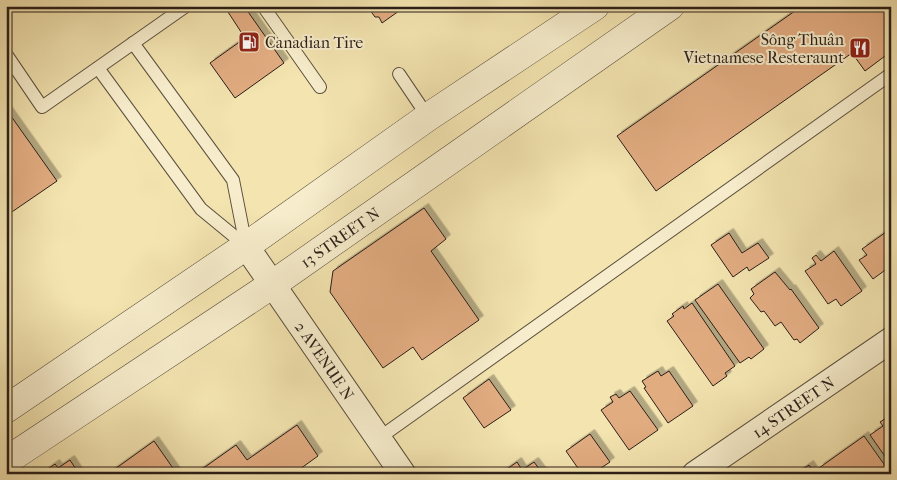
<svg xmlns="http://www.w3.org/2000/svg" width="897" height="480" viewBox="0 0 897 480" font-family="'IM FELL French Canon',serif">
	<defs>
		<filter id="shadow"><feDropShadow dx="4.5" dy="-4.5" stdDeviation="0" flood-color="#0004"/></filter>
	</defs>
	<rect width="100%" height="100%" fill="#f3e4b0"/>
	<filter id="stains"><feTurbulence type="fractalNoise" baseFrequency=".004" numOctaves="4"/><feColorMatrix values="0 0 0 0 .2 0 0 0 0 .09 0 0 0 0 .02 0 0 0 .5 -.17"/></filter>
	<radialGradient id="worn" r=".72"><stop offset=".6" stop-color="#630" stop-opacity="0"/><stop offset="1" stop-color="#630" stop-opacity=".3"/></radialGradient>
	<g fill="#e2ac81" stroke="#2a1e18" filter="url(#shadow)">
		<path d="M236,6H244L284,63L235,98L210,63L245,38L228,12Z"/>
		<path d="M367,6H406L382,23L379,17H375Z"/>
		<path d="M802,6H891V60L889,61L885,56L865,71L852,53L656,191L617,136Z"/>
		<path d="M6,109L57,181L6,216Z"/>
		<path d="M424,208L446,239L431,251L479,320L422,360L413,347L383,368L330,292L333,271Z"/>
		<path d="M889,230L891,232V272L888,268L873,279L859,260L867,255L862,249Z"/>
		<path d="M729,233L742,253L758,243L769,258L749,271L747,267L733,277L711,245Z"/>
		<path d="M834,251L862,291L841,306L836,299L828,304L805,271L816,264L812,258L816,255L821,261Z"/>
		<path d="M775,272L790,290L791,289L819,328L800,343L797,339L794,340L781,322L775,326L764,311L761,312L750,298L754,294L751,289Z"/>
		<path d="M718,284L764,349L751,359L749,357L740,363L695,300Z"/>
		<path d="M692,303L735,366L725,373L727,376L713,386L667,321L674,316L672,314L683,306L684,309Z"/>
		<path d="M658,371L661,376L669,371L693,406L668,423L644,388L646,387L642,381Z"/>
		<path d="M489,379L511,410L484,428L463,398Z"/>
		<path d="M630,391L658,430L629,450L601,410L613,402L610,397L616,394L619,398Z"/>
		<path d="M891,415V465L870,435L883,426L880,422Z"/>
		<path d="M297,425L318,456L293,474H195L236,445L247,460Z"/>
		<path d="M590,434L610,462L598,470L599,472L597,474H582L566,451Z"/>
		<path d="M864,436L891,474H823L819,468Z"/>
		<path d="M154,441L177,474H108Z"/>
		<path d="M70,460L79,474H41L55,464L58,468Z"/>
		<path d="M517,462L522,470L534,462L543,474H500Z"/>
		<path d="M809,465L815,474H796Z"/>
	</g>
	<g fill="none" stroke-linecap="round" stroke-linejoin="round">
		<g stroke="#5c503e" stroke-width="14">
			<g id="service">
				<path d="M263,6L320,87"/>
				<path d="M133,43L233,180L246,246"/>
				<path d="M6,54L42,107L186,6"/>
				<path d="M98,68L201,209L246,246"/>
				<path d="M399,74L428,117"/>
				<path d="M379,438L891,74"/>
			</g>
		</g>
		<g stroke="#5c503e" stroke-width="27">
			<g id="minor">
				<path id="s1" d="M246,246L403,474"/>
				<path id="s2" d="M695,474L891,340"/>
			</g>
		</g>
		<g stroke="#5c503e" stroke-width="29">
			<g id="tertiary">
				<path d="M6,409L246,246L428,117L595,6"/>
				<path id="s3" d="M6,461L273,284L670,6"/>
			</g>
		</g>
		<use href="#service" stroke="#f7edcc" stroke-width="12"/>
		<use href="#minor" stroke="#f7edcc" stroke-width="25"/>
		<use href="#tertiary" stroke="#f7edcc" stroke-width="28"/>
	</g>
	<defs>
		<g id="fuel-square" transform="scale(1.125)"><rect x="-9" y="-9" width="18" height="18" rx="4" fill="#8f2418" stroke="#f7edcc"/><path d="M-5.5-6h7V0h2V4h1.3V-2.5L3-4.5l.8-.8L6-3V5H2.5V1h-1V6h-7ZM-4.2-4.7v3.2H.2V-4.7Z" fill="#fff"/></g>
		<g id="restaurant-square" transform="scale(1.125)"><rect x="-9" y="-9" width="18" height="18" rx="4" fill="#8f2418" stroke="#f7edcc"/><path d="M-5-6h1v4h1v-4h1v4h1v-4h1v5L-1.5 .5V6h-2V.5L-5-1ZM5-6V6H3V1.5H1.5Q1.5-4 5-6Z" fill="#fff"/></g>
	</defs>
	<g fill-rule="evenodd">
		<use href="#fuel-square" x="249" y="42"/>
		<use href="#restaurant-square" x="860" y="48"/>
	</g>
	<g text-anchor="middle" stroke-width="4" stroke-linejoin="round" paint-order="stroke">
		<g font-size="16" fill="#2a1e18" stroke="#f7edcc" text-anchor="end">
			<text x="844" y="45">Sông Thuân<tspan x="844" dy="18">Vietnamese Resteraunt</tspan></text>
			<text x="265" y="48" text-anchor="start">Canadian Tire</text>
		</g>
		<g font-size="16" fill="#2a1e18" stroke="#f7edcc">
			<text dy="6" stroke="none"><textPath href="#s3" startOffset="402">13 STREET N</textPath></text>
			<text dy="6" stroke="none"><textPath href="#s1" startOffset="139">2 AVENUE N</textPath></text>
			<text dy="6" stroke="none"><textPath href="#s2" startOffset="119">14 STREET N</textPath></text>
		</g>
	</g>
	<rect width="897" height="480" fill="none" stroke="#f3e4b0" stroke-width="25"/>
	<rect x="8" y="8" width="882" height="465" fill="none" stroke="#2a1e18" stroke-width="2.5"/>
	<rect x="12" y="12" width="872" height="455" fill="none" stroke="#2a1e18"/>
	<rect width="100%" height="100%" filter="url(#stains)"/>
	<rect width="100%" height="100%" fill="url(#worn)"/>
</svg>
